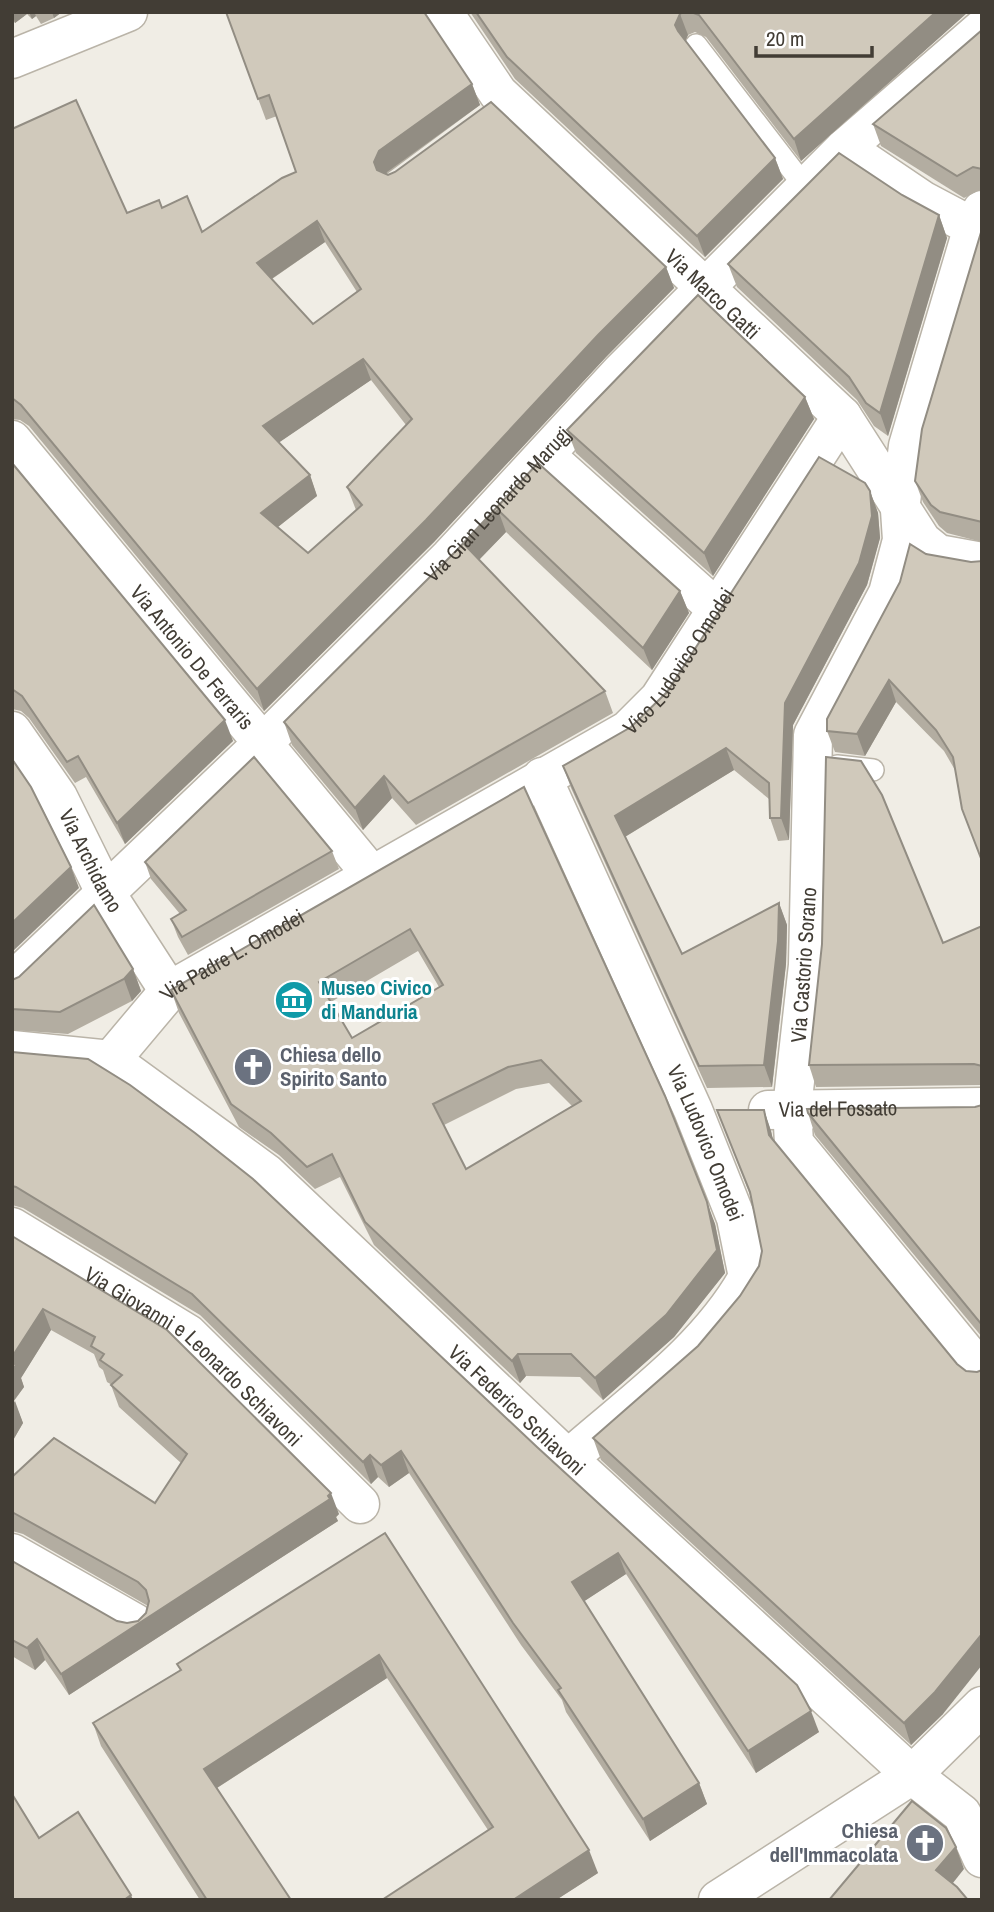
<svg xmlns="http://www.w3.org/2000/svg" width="994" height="1912" viewBox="0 0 994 1912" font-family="'Archivo Narrow',sans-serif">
	<rect width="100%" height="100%" fill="#f0ede5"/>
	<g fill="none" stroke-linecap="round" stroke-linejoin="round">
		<g stroke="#bab4a8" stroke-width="24">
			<g id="service">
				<path d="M696,45L806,188"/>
				<path d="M837,766L873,770"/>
			</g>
		</g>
		<g stroke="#bab4a8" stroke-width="41">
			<g id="minor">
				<path id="s1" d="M443,12L498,93L842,416L922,541L938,554L982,562"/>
				<path d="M845,148L922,200L973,227"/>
				<path d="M982,210L973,227L908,446L900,510L902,540L888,593L813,735L808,965L792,1108L794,1143L982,1372"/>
				<path id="s2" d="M12,440L371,874"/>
				<path d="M545,455L717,609"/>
				<path id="s3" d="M12,731L58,797L105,892L169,991"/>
				<path id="s4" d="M542,777L693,1110L736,1218L748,1277C707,1351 630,1404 568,1459"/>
				<path id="s5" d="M12,982L264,742L450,557L621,372L845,148L982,29"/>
				<path d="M12,1050L111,1060"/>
				<path id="s6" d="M111,1060L266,1173L568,1459L912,1775L962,1814L982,1858"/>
				<path id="s7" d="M111,1060L169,991L628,730L659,699L842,416"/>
				<path id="s8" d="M768,1110L982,1107"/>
				<path id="s9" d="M12,1227L188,1334L360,1504"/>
				<path d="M12,1553L135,1623"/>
				<path d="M718,1900L912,1775L982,1706"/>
			</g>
		</g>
		<g stroke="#bab4a8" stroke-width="41">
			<path id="tertiary" d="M12,59L128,12"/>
		</g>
		<use href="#service" stroke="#fff" stroke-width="21"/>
		<use href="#minor" stroke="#fff" stroke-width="38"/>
		<use href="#tertiary" stroke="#fff" stroke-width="38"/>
	</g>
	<g fill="#b3ada1" fill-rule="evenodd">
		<path d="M12,12H62L54,18L41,24L36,16L32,19L27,14L15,23L12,19Z"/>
		<path d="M226,12L472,84L480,105L387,174L666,267L674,288L606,357L434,542L264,711L29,426L20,420L12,419V129L127,213L162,208L202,232L296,172L277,116L266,120ZM325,242L357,292L313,324L272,279ZM371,380L406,425L347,487L356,510L308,553L278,527L317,496L310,475L279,442Z"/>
		<path d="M470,12H968L801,161L706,37L695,32L688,35L685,41L775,158L783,179L705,257L515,79Z"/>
		<path d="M982,30V189L964,198L881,146L873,124Z"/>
		<path d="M902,195L939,215L947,238L888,436L874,426L857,400L737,287L728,264Z"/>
		<path d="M982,229V542L947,533L939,526L923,502L915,481Z"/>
		<path d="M805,397L814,419L713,576L576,453L567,430Z"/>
		<path d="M12,463L233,741L125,844L86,777L75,783L29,718L21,711L12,709Z"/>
		<path d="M538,463L680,591L689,613L652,670L506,532L479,560L605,691L613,713L416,825L392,798L363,830L292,745L284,722L457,550Z"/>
		<path d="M870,491L878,513L880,538L867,585L793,725L789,840L778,841L770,818L769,799L734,770L625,837L682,954L779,903L787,925L786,964L772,1087L707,1088L571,788L563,766L631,727Z"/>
		<path d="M926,554L971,562L955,770L944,751L896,702L865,756L835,752L827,731Z"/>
		<path d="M524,787L715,1224L725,1273L674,1337L603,1400L580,1377L526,1376L520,1383L374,1245L340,1177L315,1189L279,1155L239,1127L179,1013L171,990ZM418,951L439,987L352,1038L331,1002ZM549,1083L572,1106L466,1169L444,1125L516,1089Z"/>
		<path d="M332,851L339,869L188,955L178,937L171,919L180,914L151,879L145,862Z"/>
		<path d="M982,926V1085L816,1087L809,1065L943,943Z"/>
		<path d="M133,969L141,991L132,1001L68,1034L12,1030V980Z"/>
		<path d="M12,1052L88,1059L819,1732L756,1773L626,1574L584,1601L699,1783L707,1804L650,1841L566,1712L562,1700L521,1645L409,1473L389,1487L378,1477L371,1484L200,1315L23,1208L12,1205Z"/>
		<path d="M982,1105V1337L815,1135L808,1113L975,1107Z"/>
		<path d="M717,1110H764L771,1131L773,1140L957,1364L966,1371L977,1372L943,1714L911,1745L601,1460L593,1438L698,1346L740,1296L759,1266L762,1251L750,1195Z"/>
		<path d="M12,1236L339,1514L336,1517L338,1521L69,1695L45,1660L35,1670L12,1656V1561L117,1621L127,1623L138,1621L146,1613L148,1606L23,1534L12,1531V1477L155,1503L181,1463L119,1407L111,1385H112L107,1382L103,1370L99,1367L94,1354L51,1330L21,1378L24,1387L14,1401L23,1423L12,1442Z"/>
		<path d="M385,1533L598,1873L556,1900H382L488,1830L387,1678L217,1788L291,1900H200L101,1746L93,1723L180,1670L177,1664Z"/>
	</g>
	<g fill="#928d83">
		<path d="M12,12H27V14L15,23Z"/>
		<path d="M29,12H34L36,16L32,19Z"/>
		<path d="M52,12H62L54,18Z"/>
		<path d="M936,12H968L801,161L794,139Z"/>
		<path d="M680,14L688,35L683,46L675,25Z"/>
		<path d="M472,84L480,105L387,172L382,184L374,162L379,151Z"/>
		<path d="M775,158L783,179L705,257L697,236Z"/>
		<path d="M939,215L947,238L888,436L880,413Z"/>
		<path d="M317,221L325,242L264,284L257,263Z"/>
		<path d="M666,267L674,288L606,357L434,542L264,711L257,689L598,335Z"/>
		<path d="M363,359L371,380L271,448L263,426Z"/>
		<path d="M805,397L814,419L713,576L704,553Z"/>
		<path d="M310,475L317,496L269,534L261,513Z"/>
		<path d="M870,491L878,513L880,538L867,585L793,725L789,840L781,818L785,703Z"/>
		<path d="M498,510L506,532L472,567L464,544Z"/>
		<path d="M680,591L689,613L652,670L643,648Z"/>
		<path d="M889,680L896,702L865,756L857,734Z"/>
		<path d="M225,720L233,741L125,844L117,823Z"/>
		<path d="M726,748L734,770L623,838L615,816Z"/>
		<path d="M384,776L392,798L363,830L355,808Z"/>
		<path d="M71,867L79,888L12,952V923Z"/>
		<path d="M779,903L787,925L786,964L772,1087L764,1065Z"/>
		<path d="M133,969L141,991L132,1001L124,979Z"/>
		<path d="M764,1110L771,1131L777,1157L769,1135Z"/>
		<path d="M707,1202L715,1224L725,1273L674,1337L603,1400L595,1378Z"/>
		<path d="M43,1309L51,1330L21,1378L24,1387L12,1403V1357Z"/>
		<path d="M518,1354L526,1376L520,1383L512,1361Z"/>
		<path d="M15,1401L23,1423L12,1442V1406Z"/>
		<path d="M401,1451L409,1473L389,1487L381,1465Z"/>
		<path d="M370,1455L378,1477L371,1484L363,1462Z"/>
		<path d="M331,1493L339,1514L336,1517L338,1521L69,1695L61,1674Z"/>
		<path d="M618,1553L626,1574L580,1604L572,1582Z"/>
		<path d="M982,1634V1665L943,1714L911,1745L904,1723Z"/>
		<path d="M37,1639L45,1660L35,1670L27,1648Z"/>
		<path d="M379,1655L387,1678L212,1791L204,1769Z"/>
		<path d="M811,1711L819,1732L756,1773L748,1751Z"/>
		<path d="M699,1783L707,1804L650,1841L643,1819Z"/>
		<path d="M956,1847L964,1869L945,1893L936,1870Z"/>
		<path d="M589,1850L598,1873L556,1900H513Z"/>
		<path d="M131,1895L133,1900H124Z"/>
	</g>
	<g fill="#d0c9bb" stroke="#928d83" stroke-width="2" fill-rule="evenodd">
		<path d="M226,12H424L472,84L379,151L374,162L377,170L388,175L395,172L491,102L666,267L598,335L426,520L257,689L21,405L12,398V129L76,100L127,213L159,200L162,208L187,196L202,232L282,178L296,172L269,95L258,99ZM317,221L361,289L313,324L257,263ZM363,359L412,419L347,487L362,505L308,553L261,513L310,475L263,426Z"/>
		<path d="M476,12H683L680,14L675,25L678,31L775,158L697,236L507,57Z"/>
		<path d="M691,12H936L794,139L699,15Z"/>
		<path d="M982,30V169L973,167L957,176L873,124Z"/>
		<path d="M839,153L902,195L939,215L880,413L866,403L849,377L728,264Z"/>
		<path d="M982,229V522L940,512L931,505L915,481L922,429Z"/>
		<path d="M698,295L805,397L704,553L567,430Z"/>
		<path d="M819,457L865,483L870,491L872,516L859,563L785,703L781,818H770L769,783L726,748L615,816L682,954L779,903L778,941L764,1065L699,1066L563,766L631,727L667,692Z"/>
		<path d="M12,463L225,720L117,823L78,756L67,762L22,696L12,689Z"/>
		<path d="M538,463L680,591L643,648L498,510L464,544L605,691L408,803L384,776L355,808L284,722L457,550Z"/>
		<path d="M910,544L926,554L971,562L982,561V861L962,809L953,757L936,730L889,680L857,734L827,731V719L900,582Z"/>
		<path d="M254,757L332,851L182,937L171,919L186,910L145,862Z"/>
		<path d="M826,757L861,761L882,795L943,943L982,926V1066L974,1064L809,1065L822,944Z"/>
		<path d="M12,759L31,787L71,867L12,923Z"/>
		<path d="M524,787L665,1096L707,1202L717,1250L666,1315L595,1378L571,1354H518L512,1361L365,1222L332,1154L307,1167L271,1133L231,1104L171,990ZM410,929L443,985L352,1038L319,982ZM541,1060L581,1101L466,1169L433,1104L508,1067Z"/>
		<path d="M94,905L133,969L124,979L60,1012L12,1009V980L19,977Z"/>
		<path d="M12,1052L88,1059L130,1085L195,1133L253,1179L537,1447L797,1685L811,1711L748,1751L618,1553L572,1582L699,1783L643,1819L558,1690L561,1688L513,1623L401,1451L381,1465L370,1455L363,1462L192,1294L16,1187L12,1186Z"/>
		<path d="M982,1105V1325L808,1113L807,1109L975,1107Z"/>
		<path d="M717,1110H764L769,1135L957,1364L966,1371L977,1372L982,1370V1634L935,1692L904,1723L593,1438L698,1346L740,1296L759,1266L762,1251L750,1192Z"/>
		<path d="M12,1236L167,1330L331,1493L328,1496L330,1499L61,1674L37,1639L27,1648L12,1640V1561L117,1621L127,1623L138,1621L146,1613L149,1601L146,1590L138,1582L12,1512V1477L54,1438L155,1503L187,1454L111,1385L122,1375L100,1360L104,1354L91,1346L95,1337L43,1309L12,1357Z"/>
		<path d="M12,1362L16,1365L12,1371Z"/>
		<path d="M385,1533L589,1850L513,1900H382L493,1827L379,1655L204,1769L291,1900H207L93,1723L181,1670L177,1664Z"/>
		<path d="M12,1794L39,1838L78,1812L131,1895L124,1900H12Z"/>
		<path d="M912,1801L946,1828L956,1847L936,1870L957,1887L968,1900H829Z"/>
	</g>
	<defs>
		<g id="museum-disc" transform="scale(2.0125)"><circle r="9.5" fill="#0f9aa8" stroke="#fff"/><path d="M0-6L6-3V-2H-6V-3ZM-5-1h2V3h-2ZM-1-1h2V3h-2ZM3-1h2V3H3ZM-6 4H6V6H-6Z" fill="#fff"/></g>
		<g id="church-disc" transform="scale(2.0125)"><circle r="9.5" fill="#6b7280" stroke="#fff"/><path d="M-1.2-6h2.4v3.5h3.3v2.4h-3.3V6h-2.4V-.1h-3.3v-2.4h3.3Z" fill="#fff"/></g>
	</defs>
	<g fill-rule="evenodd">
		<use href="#museum-disc" x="294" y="1000"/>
		<use href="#church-disc" x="253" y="1067"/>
		<use href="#church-disc" x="925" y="1843"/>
	</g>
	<g text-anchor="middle" stroke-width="6" stroke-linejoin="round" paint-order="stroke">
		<g font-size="21" fill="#423d35" stroke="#fff">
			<text dy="7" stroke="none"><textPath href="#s1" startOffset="392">Via Marco Gatti</textPath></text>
			<text dy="7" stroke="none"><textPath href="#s5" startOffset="681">Via Gian Leonardo Marugj</textPath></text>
			<text dy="7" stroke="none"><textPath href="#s2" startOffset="282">Via Antonio De Ferraris</textPath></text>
			<text dy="7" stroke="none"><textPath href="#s7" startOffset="704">Vico Ludovico Omodei</textPath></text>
			<text dy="7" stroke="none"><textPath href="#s3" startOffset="152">Via Archidamo</textPath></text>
			<text dy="7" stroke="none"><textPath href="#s7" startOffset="163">Via Padre L. Omodei</textPath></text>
			<text transform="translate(804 965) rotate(-86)" y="7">Via Castorio Sorano</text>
			<text dy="7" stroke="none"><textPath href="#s8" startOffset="70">Via del Fossato</textPath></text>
			<text dy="7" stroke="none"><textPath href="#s4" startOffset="401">Via Ludovico Omodei</textPath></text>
			<text dy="7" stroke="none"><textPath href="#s9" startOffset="224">Via Giovanni e Leonardo Schiavoni</textPath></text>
			<text dy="7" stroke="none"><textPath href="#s6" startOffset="537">Via Federico Schiavoni</textPath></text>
		</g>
		<g font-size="21" font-weight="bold" fill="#0d838f" stroke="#fff" text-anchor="start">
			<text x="321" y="995">Museo Civico<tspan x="321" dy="24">di Manduria</tspan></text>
		</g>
		<g font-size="21" font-weight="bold" fill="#5b616d" stroke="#fff" text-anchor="start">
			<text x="280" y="1062">Chiesa dello<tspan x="280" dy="24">Spirito Santo</tspan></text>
			<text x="898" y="1838" text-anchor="end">Chiesa<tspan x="898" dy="24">dell'Immacolata</tspan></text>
		</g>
	</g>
	<rect width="994" height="1912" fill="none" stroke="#423d35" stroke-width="28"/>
	<path d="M756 46v10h116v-10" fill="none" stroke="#423d35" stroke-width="3.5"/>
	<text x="766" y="46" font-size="21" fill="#423d35" stroke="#ffffff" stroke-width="5" paint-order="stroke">20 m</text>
</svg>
